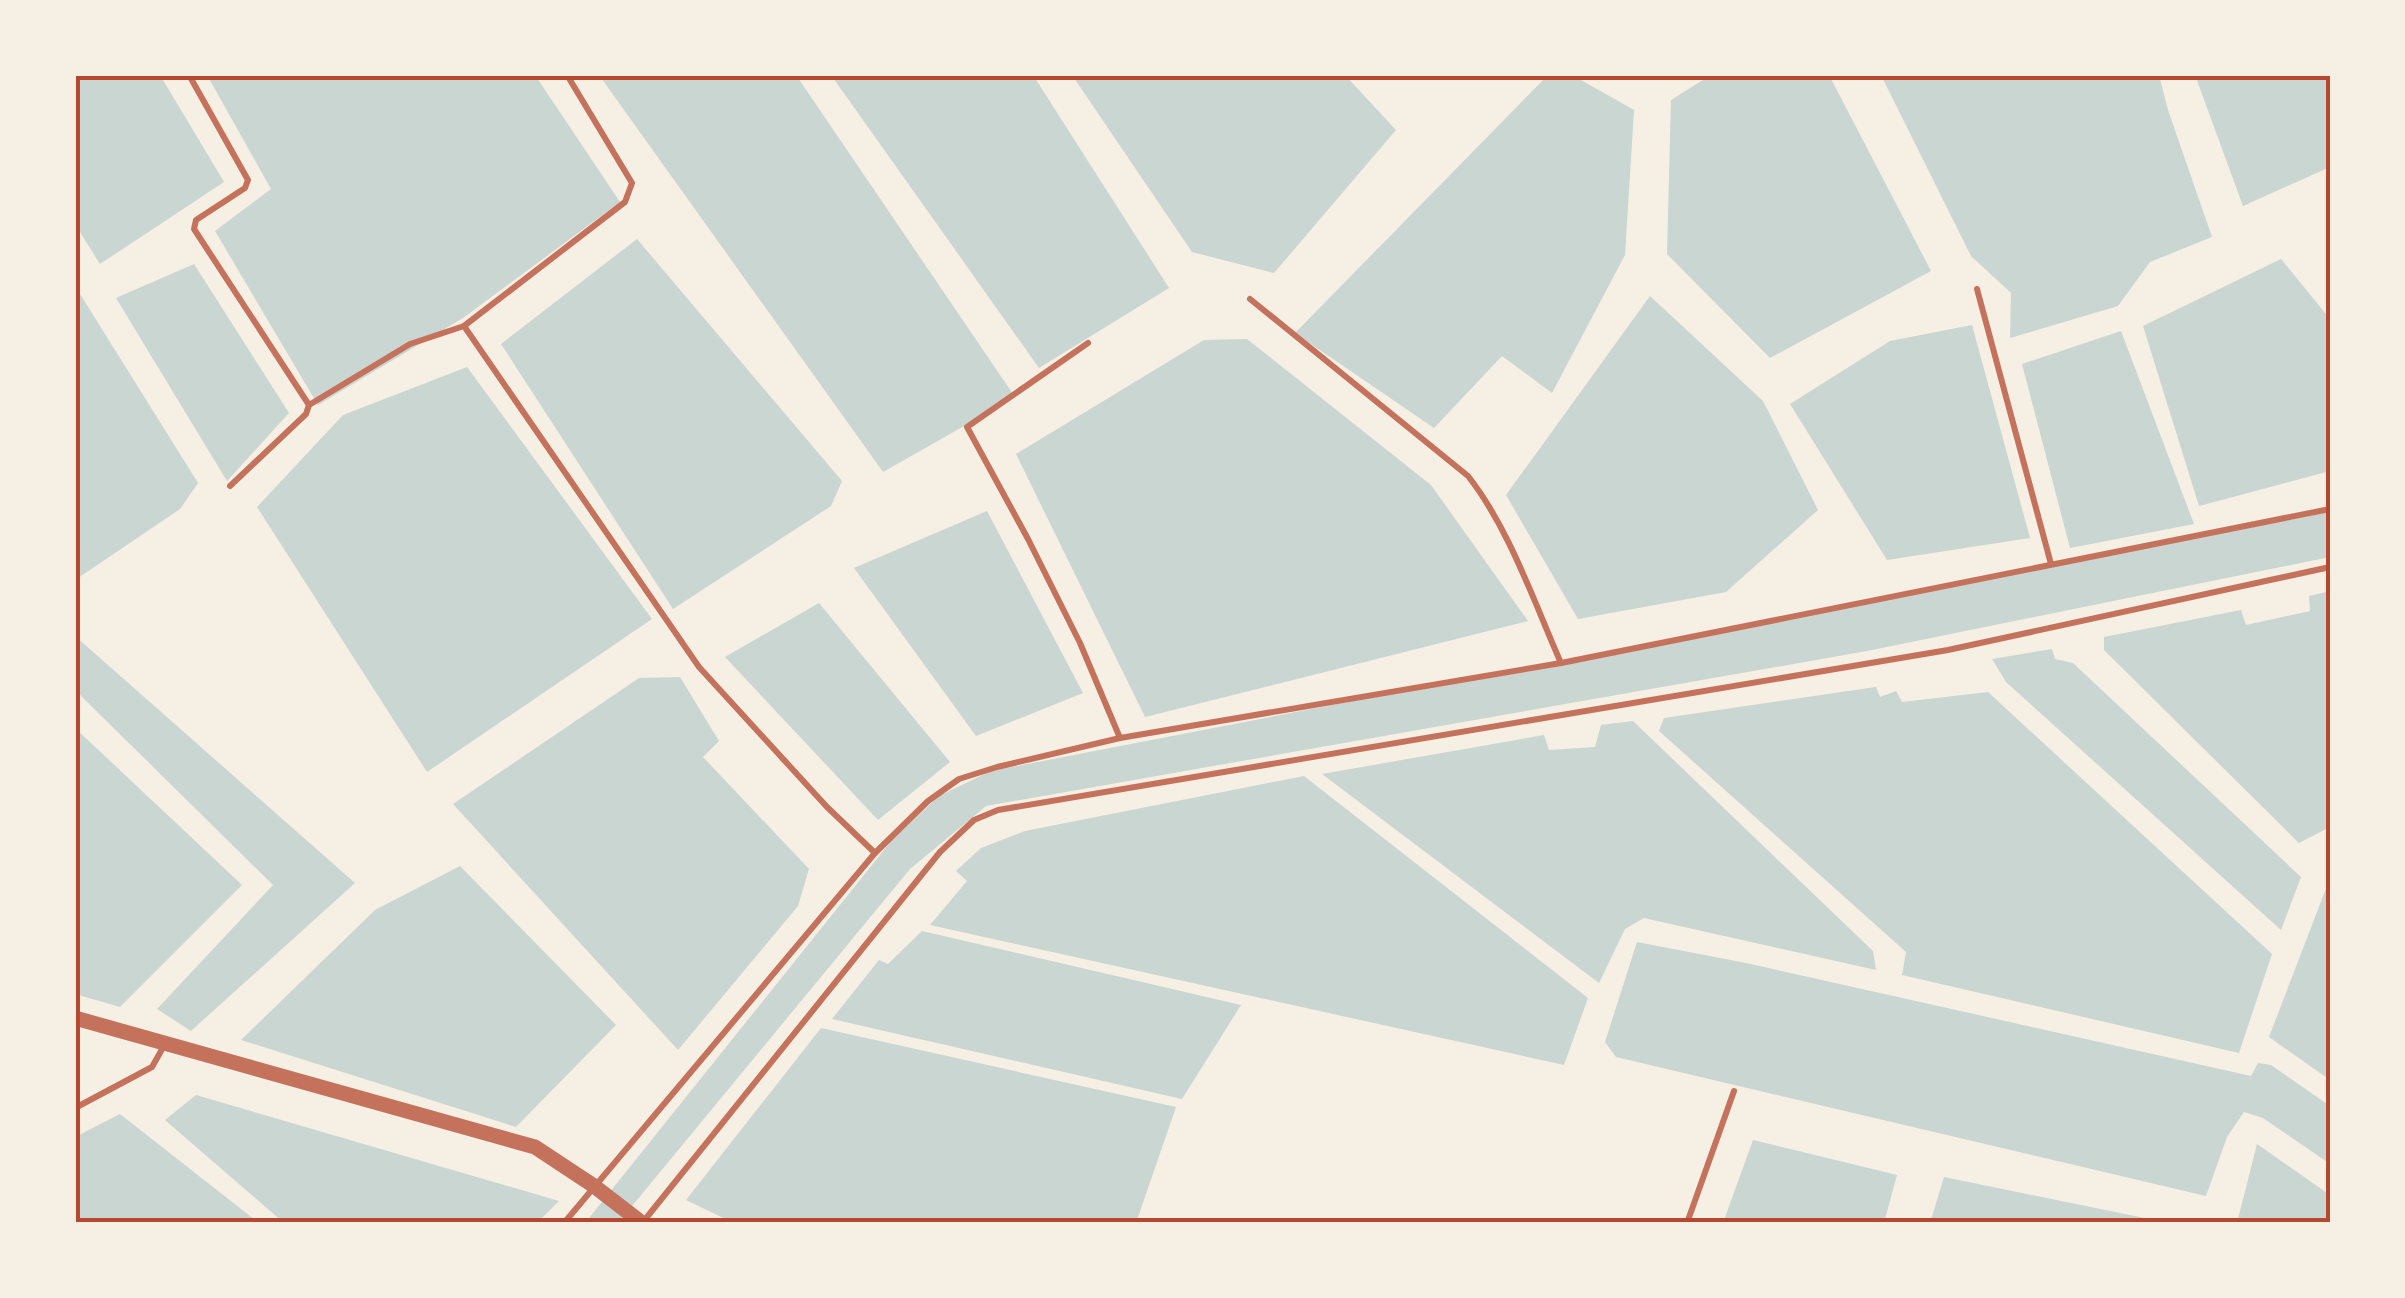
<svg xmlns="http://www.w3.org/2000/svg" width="2405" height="1298" viewBox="0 0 2405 1298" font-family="'DejaVu Sans',sans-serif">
	<rect width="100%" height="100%" fill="#f6efe4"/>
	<g fill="#c9d6d2">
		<path d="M75,75H160L224,182L100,264L75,224Z"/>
		<path d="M207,75H535L620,202L463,318L318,405L215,231L271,189Z"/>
		<path d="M599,75H796L1015,397L883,472Z"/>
		<path d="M831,75H1033L1169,288L1039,368Z"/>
		<path d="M1072,75H1345L1396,130L1274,273L1192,252Z"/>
		<path d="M1548,75H1572L1634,110L1625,255L1552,393L1502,356L1434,428L1295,333Z"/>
		<path d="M1711,75H1829L1931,271L1770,358L1667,254L1671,100Z"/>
		<path d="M1881,75H2159L2168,110L2212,237L2150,262L2118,306L2010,338L2011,293L1971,256Z"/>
		<path d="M2195,75H2330V167L2243,206Z"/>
		<path d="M637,239L842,481L831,506L673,609L501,344Z"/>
		<path d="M2281,259L2330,319V471L2199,506L2143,326Z"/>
		<path d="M194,264L289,413L227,481L116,298Z"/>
		<path d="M75,286L198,483L180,509L75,580Z"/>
		<path d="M1650,296L1763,401L1818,510L1726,592L1578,619L1506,495Z"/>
		<path d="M1972,325L2030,538L1887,560L1790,404L1890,341Z"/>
		<path d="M2121,331L2194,524L2070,548L2022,364Z"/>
		<path d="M1247,339L1431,485L1528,621L1145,717L1016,454L1204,340Z"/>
		<path d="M467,367L652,619L427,772L257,507L343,415Z"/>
		<path d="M987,511L1083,693L976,736L854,568Z"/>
		<path d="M2330,512V557L1867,651L986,806L910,869L618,1223H585L892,840L939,796L991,771Z"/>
		<path d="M2330,591V827L2299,843L2104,650V637L2241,610L2246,625L2310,611L2309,596Z"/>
		<path d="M819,603L950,762L878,820L725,657Z"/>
		<path d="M75,636L355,883L191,1031L157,1009L273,885L75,690Z"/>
		<path d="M2052,649L2055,659L2073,663L2301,877L2281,930L2006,682L1992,659Z"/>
		<path d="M680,677L719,741L703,757L809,869L798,906L678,1050L453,804L639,678Z"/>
		<path d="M1876,687L1880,697L1896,691L1902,702L1988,692L2272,954L2239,1053L1902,975L1906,952L1659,731L1664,718Z"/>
		<path d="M1633,721L1873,951L1876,970L1644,918L1625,929L1599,983L1322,774L1544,735L1549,750L1595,747L1601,725Z"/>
		<path d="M75,728L242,885L120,1007L75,994Z"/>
		<path d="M1304,776L1588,998L1564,1065L930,925L967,881L956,871L981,848L1025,831Z"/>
		<path d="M460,866L616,1025L516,1127L241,1040L375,910Z"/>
		<path d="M2330,878V1080L2269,1037Z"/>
		<path d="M922,931L1241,1005L1182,1099L832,1019L879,960L888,964Z"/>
		<path d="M1637,942L1746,963L2251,1076L2258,1063L2271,1065L2330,1106V1164L2263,1118L2244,1112L2227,1137L2206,1196L1616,1057L1605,1042Z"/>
		<path d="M821,1028L1176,1107L1136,1223H734L686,1200Z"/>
		<path d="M196,1095L559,1201L537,1223H284L165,1120Z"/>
		<path d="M120,1114L259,1223H75V1137Z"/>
		<path d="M1753,1140L1897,1175L1884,1223H1723Z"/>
		<path d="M2257,1144L2330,1195V1223H2237Z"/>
		<path d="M1944,1177L2169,1223H1930Z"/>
	</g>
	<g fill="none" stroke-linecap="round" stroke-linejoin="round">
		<g stroke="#c5725c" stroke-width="6">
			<path d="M189,75L248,180L245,188L196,220L194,229L309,405L306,414L230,486"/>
			<path d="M1977,289L2051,564"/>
			<path d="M1250,299L1468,476C1509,528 1534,602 1561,663"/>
			<path d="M464,326L625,202L632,183L567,75"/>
			<path d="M1088,343L967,427L1028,539L1080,643L1120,738"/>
			<path d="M309,405L410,344L464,326L699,667L827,807L875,853"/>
			<path d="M75,1108L152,1067L165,1044"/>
			<path d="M643,1222L940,852L974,820L998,810L1948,650L2330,567"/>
			<path d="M564,1223L875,853L928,801L959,779L997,767L1120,738L1561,663L2330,509"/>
			<path d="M1687,1223L1734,1091"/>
		</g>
		<path stroke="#c5725c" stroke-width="15" d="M75,1018L535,1147L594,1186L642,1223"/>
	</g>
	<rect width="2405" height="1298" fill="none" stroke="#f6efe4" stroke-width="155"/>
	<rect x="78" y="78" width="2250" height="1142" fill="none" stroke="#b5482f" stroke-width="4"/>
</svg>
